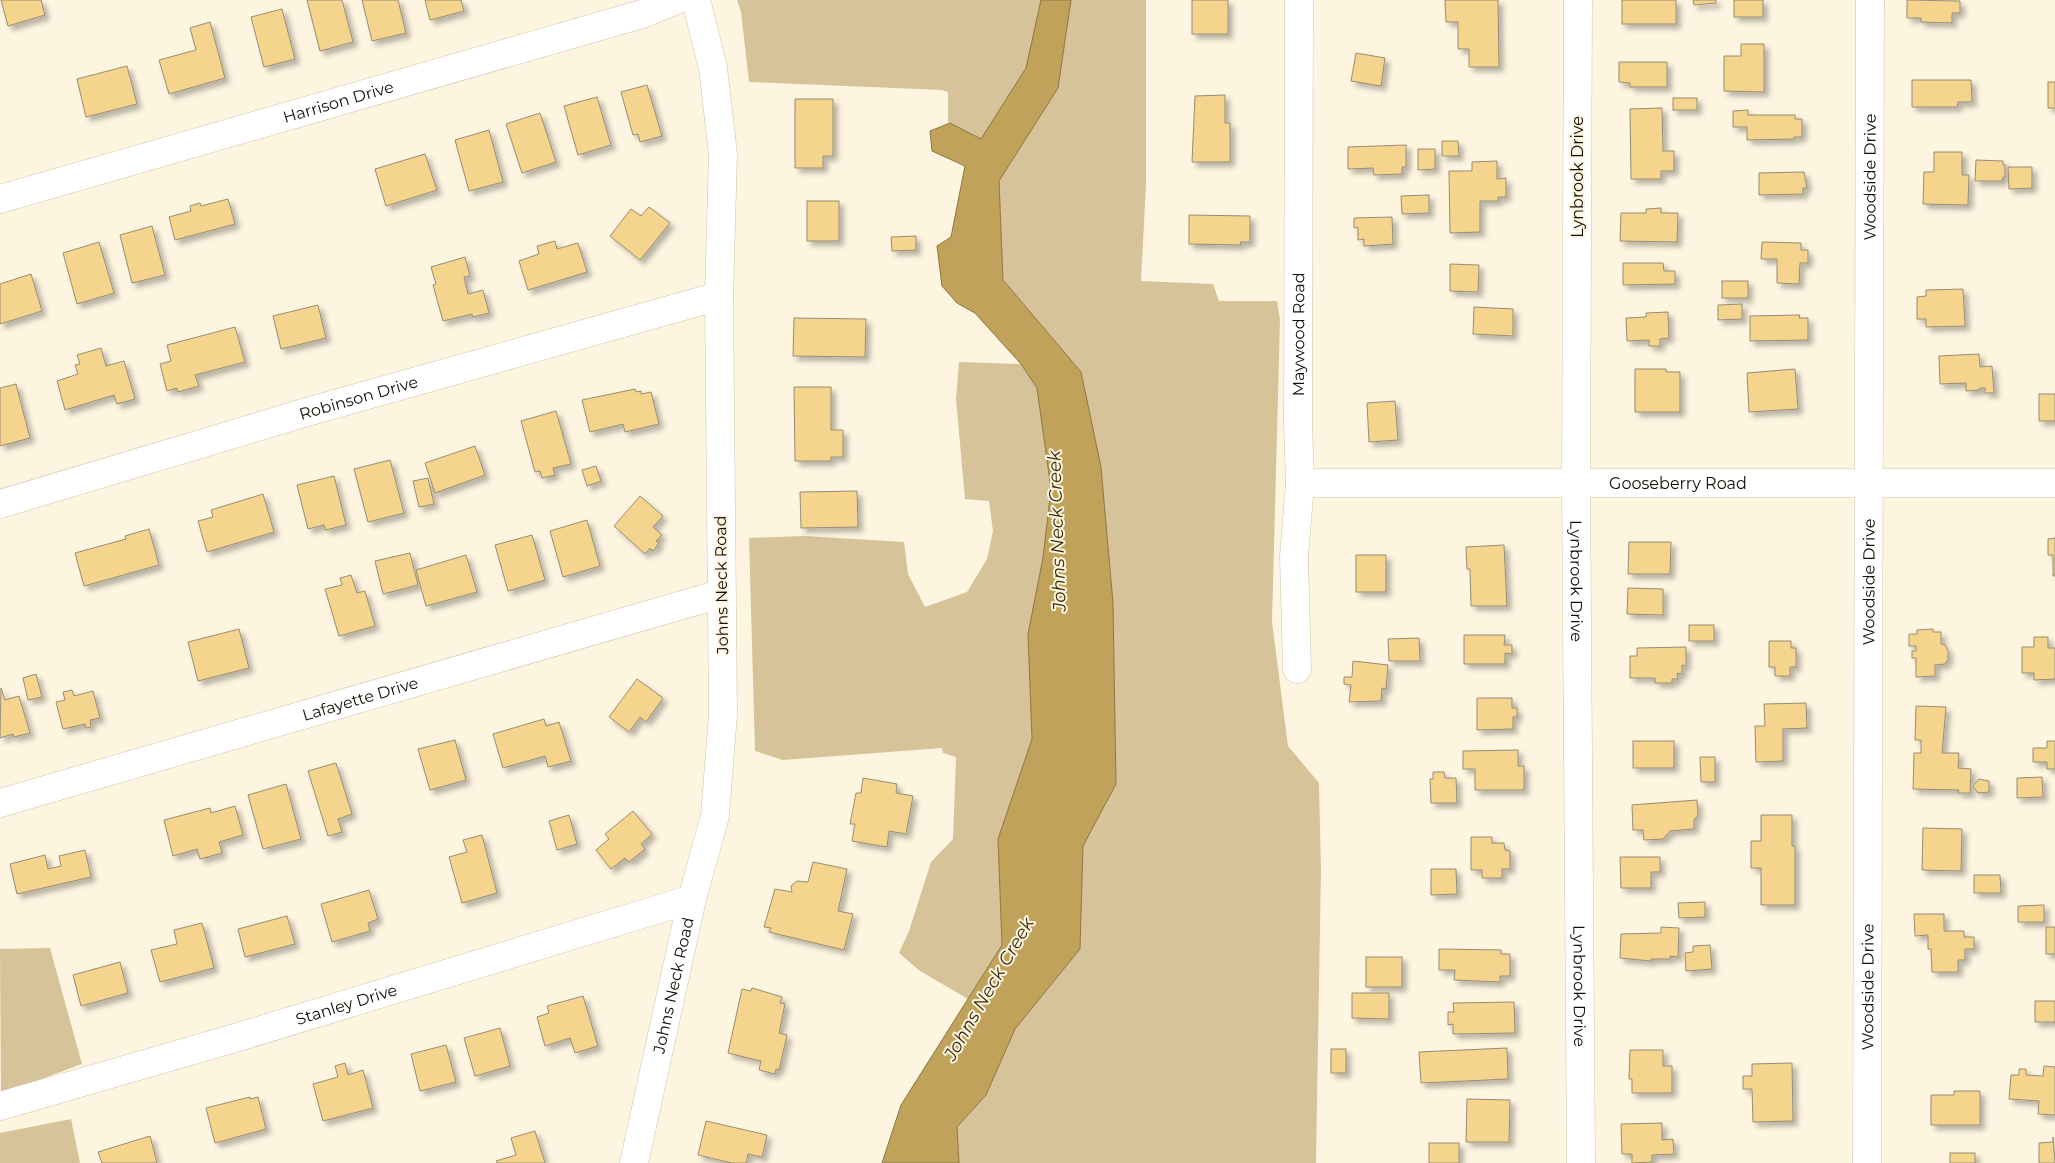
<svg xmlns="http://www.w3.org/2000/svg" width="2055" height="1163" viewBox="0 0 2055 1163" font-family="Montserrat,sans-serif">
	<defs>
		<filter id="shadow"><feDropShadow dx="4.5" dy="4.5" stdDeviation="2.5" flood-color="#0004"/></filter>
	</defs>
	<rect width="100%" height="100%" fill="#fef5e0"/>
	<g fill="#d6c399">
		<path d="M737,0H1041V6L1026,68L981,140L948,122V92L942,90L749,82L741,12Z"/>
		<path d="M1071,0H1146V185L1141,281L1213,284L1219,301H1277L1280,320L1272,622L1288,746L1319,783L1321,868L1316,1163H959L957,1127L986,1095L1015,1029L1080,949L1083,846L1116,784L1113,603L1101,467L1081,372L1003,280L999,181L1058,88Z"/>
		<path d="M959,362L1021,364L1037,388L1051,489L1043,558L1028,634L1032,739L998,839L1002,945L968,999L920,971L899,953L909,931L931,862L953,839L956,757L943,753L942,748L783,760L755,751L749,538L805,536L904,542L908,574L925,607L967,592L987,559L993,531L989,501L965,499L956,399Z"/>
		<path d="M50,948L82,1064L1,1094L0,949Z"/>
		<path d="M71,1119L80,1163H0V1133Z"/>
	</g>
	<path fill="#c0a25a" stroke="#8c7641" d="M1041,0H1071L1058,88L999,181L1003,280L1081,372L1101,467L1113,603L1116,784L1083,846L1080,949L1015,1029L986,1095L957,1127L959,1163H882L901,1105L1002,945L998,839L1032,739L1028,634L1043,558L1051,489L1037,388L1021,364L975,313L957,303L942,286L937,246L951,237L965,166L932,151L930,131L950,123L981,139L1026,68Z"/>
	<g fill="#f5d58d" stroke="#978c74" filter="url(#shadow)">
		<path d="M1,0H41L45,15L8,26Z"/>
		<path d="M307,0H342L353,42L320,51Z"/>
		<path d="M362,0H398L406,33L372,41Z"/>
		<path d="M425,0H461L464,11L430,20Z"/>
		<rect x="1192" y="0" width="36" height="34"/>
		<path d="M1445,0H1498L1499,67H1469V49H1458V22H1446Z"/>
		<rect x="1622" y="0" width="54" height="24"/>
		<path d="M1693,0H1716V3L1694,5Z"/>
		<rect x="1734" y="0" width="29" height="17"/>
		<path d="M1907,0L1960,1V13H1952V23L1921,22V18H1907Z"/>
		<path d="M282,9L295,59L264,67L251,17Z"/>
		<path d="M210,22L225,78L169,94L159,60L196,50L190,28Z"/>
		<path d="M1741,44H1764V92L1724,91V56H1741Z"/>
		<path d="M1356,53L1385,58L1381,86L1351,81Z"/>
		<path d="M1619,62H1667V87H1630V83L1619,82Z"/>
		<path d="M127,66L137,104L86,117L77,79Z"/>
		<path d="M1912,80H1971L1972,102H1958L1957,107H1912Z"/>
		<rect x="2048" y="82" width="7" height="26"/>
		<path d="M647,85L662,136L640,142L638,134L633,135L621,92Z"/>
		<path d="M1225,95V123H1230V162H1192L1195,96Z"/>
		<path d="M597,97L611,145L578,155L564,106Z"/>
		<rect x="1673" y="98" width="24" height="12"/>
		<path d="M795,99H833V156H823V168H795Z"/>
		<path d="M1662,108L1663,151H1674V171H1661V179H1631L1630,109Z"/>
		<path d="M1748,110V115H1795V119H1802V137H1794V139L1747,140V127H1733V111Z"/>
		<path d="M540,113L556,162L522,173L506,124Z"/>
		<path d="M489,130L503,182L469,191L455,140Z"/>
		<path d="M1442,141H1458L1459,156H1442Z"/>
		<path d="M1406,145V167H1402V174L1374,175L1373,168L1348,169V147Z"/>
		<path d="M1418,149H1435V169L1418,170Z"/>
		<path d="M1934,152H1962V175H1969L1968,205L1923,204L1924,172H1934Z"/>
		<path d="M425,154L437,190L386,206L375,169Z"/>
		<path d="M1976,160L2003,161V165H2005V177H2003L2002,181H1975Z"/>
		<path d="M1497,161V179L1506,178V197H1498V201H1480V232L1450,233L1449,171H1472V162Z"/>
		<path d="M2008,167H2032V188L2009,189Z"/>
		<path d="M1804,172L1807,188H1803V194L1759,195V173Z"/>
		<path d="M1429,195V213L1402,214L1401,196Z"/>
		<path d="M228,199L235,224L175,240L169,217L191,211L190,206L200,203L201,206Z"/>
		<rect x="807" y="201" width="32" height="40"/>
		<path d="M649,207L670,223L640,260L610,236L631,209L641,216Z"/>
		<path d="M1661,208V213H1678L1677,242L1620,241L1621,213H1646V209Z"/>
		<path d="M1189,215L1250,216V242H1240L1241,245L1189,244Z"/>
		<path d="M1392,217L1393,244L1364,246V239L1358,240V227L1354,228V218Z"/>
		<path d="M152,226L165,275L132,283L120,235Z"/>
		<path d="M916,236V250L892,251L891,237Z"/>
		<path d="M555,241L557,249L578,243L587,272L528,290L519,261L539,254L537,246Z"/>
		<path d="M99,242L114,293L77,304L63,253Z"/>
		<path d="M1762,242L1801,243V250H1808V263H1800L1799,284L1777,283V259H1761Z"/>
		<path d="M465,257L470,276L464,277L468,294L483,290L489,313L473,317L472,314L443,321L433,285L436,284L431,267Z"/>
		<path d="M1623,263H1663L1664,271H1675V284L1623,285Z"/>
		<path d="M1450,264L1479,265L1478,292L1450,291Z"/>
		<path d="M31,274L42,311L0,324V284Z"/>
		<rect x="1722" y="281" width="26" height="17"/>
		<path d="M1963,289L1965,326L1926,327V319H1917V297L1926,296V290Z"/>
		<path d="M1742,304V319L1718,320V305Z"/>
		<path d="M318,305L326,338L281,349L273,316Z"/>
		<path d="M1474,307L1513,309V336L1473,334Z"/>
		<path d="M1668,312L1669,338L1660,339V346H1649V340L1627,341L1626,318L1646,317V313Z"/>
		<path d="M1800,315L1799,318H1808V340L1750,341V316Z"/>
		<path d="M794,318L866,319L865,357L793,356Z"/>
		<path d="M235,327L245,362L195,375L199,386L178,392L177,388L167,391L160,364L171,361L167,345Z"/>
		<path d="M101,348L106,366L124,361L135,399L117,404L114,395L65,410L57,381L78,374L75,365L80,364L77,355Z"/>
		<path d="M1979,354L1980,367L1992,366L1994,393H1985V388H1980V390L1966,391V383L1940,384L1939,356Z"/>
		<path d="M1635,369H1666V372H1680V412H1635Z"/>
		<path d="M1795,369L1798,409L1749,412L1747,373Z"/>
		<path d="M16,384L30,438L0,446V388Z"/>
		<path d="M794,387H831V430H843V457H831V461H795Z"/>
		<path d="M635,389L636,392L641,391V394L651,392L659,424L625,432L623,424L590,432L582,400Z"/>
		<rect x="2039" y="394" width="16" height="27"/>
		<path d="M1395,401L1398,440L1369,442L1367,403Z"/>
		<path d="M556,411L571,464L553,468L555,475L542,478L540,471L535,472L521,421Z"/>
		<path d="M475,446L485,475L435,493L425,463Z"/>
		<path d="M390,460L404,513L368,522L354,469Z"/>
		<path d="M596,466L601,481L587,486L582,470Z"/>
		<path d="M334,476L346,525L326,530L324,525L308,529L297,485Z"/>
		<path d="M428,478L434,504L419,507L413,481Z"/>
		<path d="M857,491L858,527L801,528L800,492Z"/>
		<path d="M263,494L274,532L207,552L198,521L213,517L211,510Z"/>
		<path d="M640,496L663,516L653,527L662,535L656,541L659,543L653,551L650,548L645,554L614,526Z"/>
		<path d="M587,520L600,566L563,577L550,531Z"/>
		<path d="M149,529L159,565L84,586L75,553L126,539L125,536Z"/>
		<path d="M532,535L545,580L508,591L495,545Z"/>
		<path d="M2055,538V576H2053V555H2048V539Z"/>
		<path d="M1629,542H1671L1670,574H1628Z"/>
		<path d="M1504,545L1507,606H1471L1470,569H1467L1466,547Z"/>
		<path d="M410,553L418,585L383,594L375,561Z"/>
		<path d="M466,555L477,592L426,606L416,570Z"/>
		<rect x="1356" y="555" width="30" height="37"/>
		<path d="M351,575L357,593L365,591L375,626L339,636L325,589L342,585L340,578Z"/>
		<path d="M1628,588L1663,589V615L1627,614Z"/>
		<rect x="1689" y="625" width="25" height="16"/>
		<path d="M239,629L249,668L198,681L188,642Z"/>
		<path d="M1933,629V632H1941V644L1945,645L1948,651V659L1945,664L1935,665V676L1916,677V658H1912V651H1916V646H1909V634H1917V630Z"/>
		<path d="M1464,635H1505L1504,645H1512V654L1505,653V664H1464Z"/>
		<path d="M2034,637H2048V648H2055V679L2034,680V673H2022V647H2034Z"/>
		<path d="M1419,638L1420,661H1389L1388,639Z"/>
		<path d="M1769,641H1791V648H1796V667H1790V676H1775V667H1769Z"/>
		<path d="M1686,647V666L1682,665V674L1677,673L1678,679H1672V683H1655V678H1630V656H1637V648Z"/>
		<path d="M1353,661L1388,665L1386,689L1382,688L1381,701L1349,702L1351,685L1344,684V677H1352Z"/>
		<path d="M36,674L42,697L28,700L23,678Z"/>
		<path d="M637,679L663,698L646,722L640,717L629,732L609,717Z"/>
		<path d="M1,688L5,700L19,696L30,733L14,737L13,734L0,738Z"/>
		<path d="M72,690L74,696L93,691L100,718L90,720L91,727L86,728L85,724L63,729L56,702L65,700L63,692Z"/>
		<path d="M1477,698H1512V708H1517V717H1513V729L1477,730Z"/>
		<path d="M1806,703L1807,728L1783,729V761L1756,762L1755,726H1765L1764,704Z"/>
		<path d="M1916,706L1946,707L1942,753H1959L1958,768L1971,769L1970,793H1958L1959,790L1913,789L1914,753H1921V740H1915Z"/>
		<path d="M544,719L546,726L559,722L571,761L548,767L545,756L503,768L493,734Z"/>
		<path d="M455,740L466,780L430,790L418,749Z"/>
		<rect x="1633" y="741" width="41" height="27"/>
		<path d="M2047,741H2055V769H2047V762H2033V748H2047Z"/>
		<path d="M1518,750V766H1524V790H1475V769H1463V751Z"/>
		<path d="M1700,757H1715V782H1701Z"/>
		<path d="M336,763L352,814L338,819L342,832L328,836L308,771Z"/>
		<path d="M1433,772H1444L1445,778H1456L1457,803H1431L1430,779H1433Z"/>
		<path d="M2042,777L2043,797L2017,798V778Z"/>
		<path d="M863,778L897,784L896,793L913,796L906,834L889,831L887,847L852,841L855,824H850L856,793H861Z"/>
		<path d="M1979,779L1989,781V792L1978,793L1973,786Z"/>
		<path d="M286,784L301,839L263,849L248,795Z"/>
		<path d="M1697,800L1698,815L1694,820V829L1670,831L1663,839L1644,840L1643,830H1633L1632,805Z"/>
		<path d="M235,806L243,835L219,842L222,853L200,859L197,849L173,856L164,820L210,808L211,813Z"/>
		<path d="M633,811L652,834L641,844L645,849L629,862L625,858L611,869L596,850L609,839L605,834Z"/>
		<path d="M569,815L577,844L557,850L549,821Z"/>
		<path d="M1761,815H1792V846H1795V905H1761V868H1751V841H1761Z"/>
		<path d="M1923,828L1962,829L1961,871L1922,870Z"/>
		<path d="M482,835L497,893L462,903L449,857L467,852L463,840Z"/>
		<path d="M1471,837H1492V843H1504L1505,850L1510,851V869H1502V878H1482V870H1471Z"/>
		<path d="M85,850L91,877L17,894L10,864L45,855L48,869L61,866L59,856Z"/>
		<path d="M1620,857H1660V872H1651V888H1621Z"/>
		<path d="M813,862L847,869L838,911L853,914L844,950L769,932L771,928L764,927L775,889L792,892L791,886L797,881L808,882Z"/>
		<path d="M1431,869H1456L1457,894L1431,895Z"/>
		<path d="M1974,875H2000L2001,893H1974Z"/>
		<path d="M369,890L378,919L368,923L370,931L332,942L321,904Z"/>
		<path d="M1705,902V917L1679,918L1678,903Z"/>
		<path d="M2044,905V922H2018V906Z"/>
		<path d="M1914,914H1944V931H1964V937H1974V949H1965V960H1958V972H1932L1931,949H1928V935L1915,936Z"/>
		<path d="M287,916L295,944L245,957L238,929Z"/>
		<path d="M202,923L214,968L160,982L151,950L177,944L174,930Z"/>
		<path d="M1661,927L1679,928L1678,957L1670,956V959H1651V961L1620,958L1621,934L1661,933Z"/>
		<rect x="2046" y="927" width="9" height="27"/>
		<path d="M1710,945L1712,969L1686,971L1685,953L1693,952V946Z"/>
		<path d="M1439,949L1501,950V954H1510V976H1500V982L1454,980L1455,970H1439Z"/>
		<rect x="1366" y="957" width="36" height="30"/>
		<path d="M120,962L128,993L81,1006L73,975Z"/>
		<path d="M752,988L782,997L780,1003L785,1004L779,1033L787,1035L779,1070L776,1069L775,1074L759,1070L761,1061L728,1053L742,989L751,991Z"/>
		<path d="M1352,993H1389V1019L1352,1018Z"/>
		<path d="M583,996L598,1046L575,1053L570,1038L545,1046L537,1017L549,1013L547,1006Z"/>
		<rect x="2035" y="1001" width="20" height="21"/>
		<path d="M1514,1002L1515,1033L1453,1034V1024L1448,1025V1012H1454L1453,1003Z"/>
		<path d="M500,1028L510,1066L475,1076L464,1038Z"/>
		<path d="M446,1045L456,1082L420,1091L411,1054Z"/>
		<path d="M1507,1048L1508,1079L1421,1083L1419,1052Z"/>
		<rect x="1331" y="1049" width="15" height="24"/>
		<path d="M1630,1050H1663V1066H1672V1093H1632V1079H1629Z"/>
		<path d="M345,1063L348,1075L363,1070L373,1108L323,1121L313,1084L338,1077L335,1066Z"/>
		<path d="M1792,1063L1793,1121L1753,1122L1752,1089H1743V1076H1752V1064Z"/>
		<path d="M2044,1066L2055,1067V1115L2038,1114L2039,1101L2009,1099L2011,1075H2019V1069H2026V1075L2043,1076Z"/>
		<path d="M1954,1091H1980V1125H1931V1095H1954Z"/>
		<path d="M250,1097V1099L258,1097L266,1129L215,1143L206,1108Z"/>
		<path d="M1467,1099L1510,1100L1509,1142H1466Z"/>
		<path d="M706,1121L767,1135L762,1157L748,1154L746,1163H732L698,1155Z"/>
		<path d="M1662,1123V1140L1673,1139L1674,1154L1652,1155V1162L1632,1163V1154H1622L1621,1124Z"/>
		<path d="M535,1131L545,1163H497L496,1161L516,1155L511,1138Z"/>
		<path d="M150,1136L157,1163H102L98,1152Z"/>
		<path d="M2053,1137L2055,1163H2039V1143L2053,1142Z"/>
		<rect x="1429" y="1143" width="30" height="20"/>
		<rect x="1950" y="1153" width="25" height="10"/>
	</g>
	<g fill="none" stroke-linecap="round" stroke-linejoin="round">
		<g stroke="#cfc4aa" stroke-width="29">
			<g id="street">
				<path id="s1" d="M1578,0L1576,484L1581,1163"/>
				<path id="s2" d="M0,199L642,14L676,0"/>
				<path id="s3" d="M1300,483H2055"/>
				<path id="s4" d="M0,504L307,412L719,296"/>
				<path id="s5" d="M1297,669L1294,557L1300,483L1298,424L1299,0"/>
				<path id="s6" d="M0,803L720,594"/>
				<path id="s7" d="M0,1106L235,1038L692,899"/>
				<path id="s8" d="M634,1163L692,899L715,816L723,714L719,296L723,154L713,68L696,0"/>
				<path id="s9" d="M1867,1163L1870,0"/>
			</g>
		</g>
		<use href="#street" stroke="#fff" stroke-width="28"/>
	</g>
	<g text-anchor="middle" stroke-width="4" stroke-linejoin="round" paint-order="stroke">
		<g font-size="16" fill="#120e06" stroke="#fef5e0">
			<text dy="6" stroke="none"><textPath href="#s2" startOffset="352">Harrison Drive</textPath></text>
			<text transform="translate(1577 177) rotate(-90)" y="6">Lynbrook Drive</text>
			<text dy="6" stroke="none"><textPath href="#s9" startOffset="986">Woodside Drive</textPath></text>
			<text dy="6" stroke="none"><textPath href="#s5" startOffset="335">Maywood Road</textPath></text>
			<text dy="6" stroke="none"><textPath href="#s4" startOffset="374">Robinson Drive</textPath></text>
			<text dy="6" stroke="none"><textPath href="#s3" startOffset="378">Gooseberry Road</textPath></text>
			<text dy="6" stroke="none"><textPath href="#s9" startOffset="581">Woodside Drive</textPath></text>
			<text dy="6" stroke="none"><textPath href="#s1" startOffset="581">Lynbrook Drive</textPath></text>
			<text transform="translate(721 585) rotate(-91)" y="6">Johns Neck Road</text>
			<text dy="6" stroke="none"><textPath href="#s6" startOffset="375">Lafayette Drive</textPath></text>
			<text dy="6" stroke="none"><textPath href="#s8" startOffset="182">Johns Neck Road</textPath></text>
			<text dy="6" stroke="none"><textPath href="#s1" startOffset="986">Lynbrook Drive</textPath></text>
			<text dy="6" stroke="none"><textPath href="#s9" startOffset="176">Woodside Drive</textPath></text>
			<text dy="6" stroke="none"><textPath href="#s7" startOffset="361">Stanley Drive</textPath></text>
		</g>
		<g font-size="18" font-style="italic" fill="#352807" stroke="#fef5e0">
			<text transform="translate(1057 531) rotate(-92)" y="6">Johns Neck Creek</text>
			<text transform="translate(989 989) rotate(-60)" y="6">Johns Neck Creek</text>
		</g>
	</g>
</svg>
